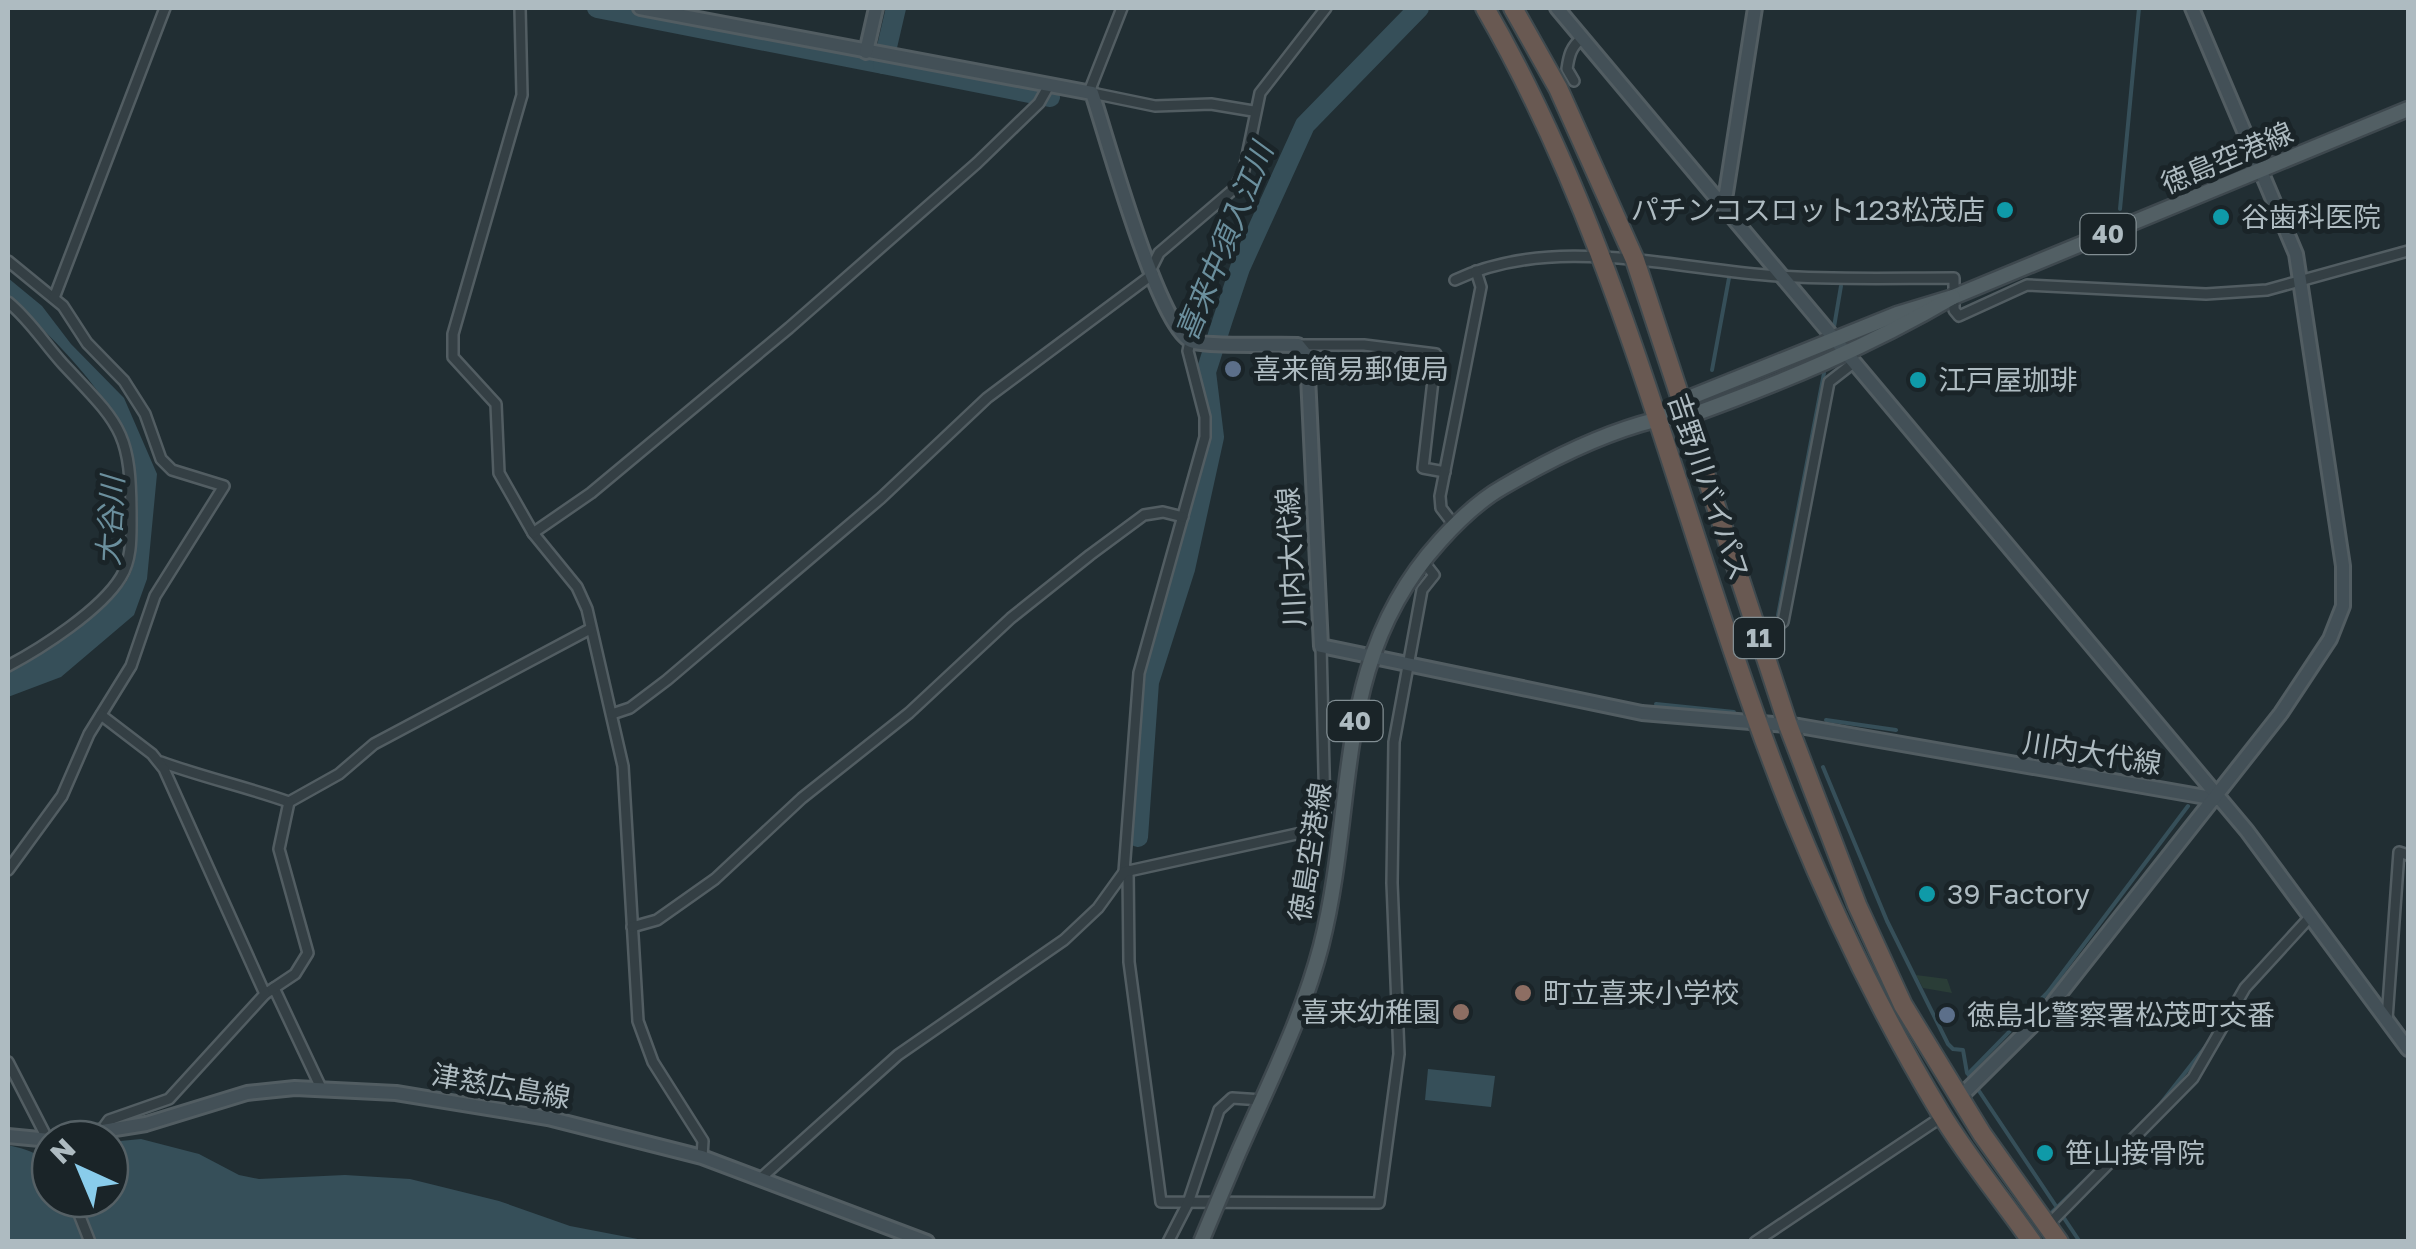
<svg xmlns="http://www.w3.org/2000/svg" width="2416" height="1249" viewBox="0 0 2416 1249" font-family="'Golos Text','Noto Sans JP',sans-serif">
	<rect width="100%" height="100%" fill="#212e33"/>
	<path fill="#2a3d37" d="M1916,975L1947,979L1952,993L1923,988Z"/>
	<g fill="#364f59">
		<path d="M8,278L42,306L71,344L124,398L157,474L147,579L134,615L61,677L8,697V673C48,649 94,622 124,585C137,568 136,545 137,525C144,418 77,365 8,294Z"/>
		<path d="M1428,1069L1495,1076L1491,1107L1425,1100Z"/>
		<path d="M141,1139L199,1154L239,1175L259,1179L345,1175L410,1179L499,1201L570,1226L648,1241L8,1242V1145C47,1154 50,1160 50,1199H110V1142Z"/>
	</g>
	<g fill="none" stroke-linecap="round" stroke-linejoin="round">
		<g stroke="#364f59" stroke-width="4">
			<path d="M2120,209L2139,8"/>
			<path d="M1834,327L1841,286"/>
			<path d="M1712,370L1729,278"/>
			<path d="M1778,615L1824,373"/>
			<path d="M1656,704L1734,712"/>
			<path d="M1826,720L1896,730"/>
			<path d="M1823,767L1887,921L1948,1044L1953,1049L1963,1050L1967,1073"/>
			<path d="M1972,1080L1968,1074L2048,992L2188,806"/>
			<path d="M1977,1088L2080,1242"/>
			<path d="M2154,1112L2210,1041"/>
			<path d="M2047,1217L2105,1161"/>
		</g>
		<g stroke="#364f59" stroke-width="20">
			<path d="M597,8L883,64L896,8"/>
			<path d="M883,64L1050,97"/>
			<path d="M1138,837L1149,682L1185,569L1214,437L1206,372L1223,319L1240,268L1305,125L1419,8"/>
		</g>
		<g stroke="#525d62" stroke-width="14">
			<g id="street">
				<path d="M520,8L522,95L453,334V357L496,404L499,473L533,533L577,587L587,609L623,766L638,1021L653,1062L703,1141L702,1157"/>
				<path d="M1574,81L1567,69C1569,55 1571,47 1582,38"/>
				<path d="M1089,92L1122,8"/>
				<path d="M1092,93L1155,106L1211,104L1253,111"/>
				<path d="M8,261L63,306L87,343L124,381L145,414L161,459L172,470L224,486L155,596L131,666L89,734L62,796L8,870"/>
				<path d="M1151,269L1159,253L1235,188L1244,170L1260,93L1326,8"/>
				<path d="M1455,280C1555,233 1673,269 1778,276C1836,280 1895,278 1954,278V310L1959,316L2027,285L2206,294L2267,290L2408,251"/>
				<path d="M54,298L165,8"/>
				<path d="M8,302C30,320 44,343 63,364C120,425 131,430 131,517C131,537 132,559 121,577C101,610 42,648 8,666"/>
				<path d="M1298,345H1364L1436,354L1423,468L1445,472"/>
				<path d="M1454,525L1441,508L1440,496L1481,287L1476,271"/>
				<path d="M533,533L591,493L789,328L977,163L1039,103L1048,87"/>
				<path d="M1759,636L1783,622L1829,382L1852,364"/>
				<path d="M612,714L630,708L667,680L881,498L987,398L1153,274"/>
				<path d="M161,762C205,778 247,787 289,802L339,774L374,744L590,629"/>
				<path d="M1128,870L1129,962L1161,1202L1379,1203L1399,1054L1392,883L1394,742L1422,590L1434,575L1423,561"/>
				<path d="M1124,872L1139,673L1205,437V417L1188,351L1190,341"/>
				<path d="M632,927L657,920L715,879L802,798L909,713L1011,618L1090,555L1144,515L1163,512L1183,517"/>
				<path d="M274,988L322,1090"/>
				<path d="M265,994L295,974L308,953L279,849L289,802"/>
				<path d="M2387,1019L2399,852L2408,855"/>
				<path d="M8,1062L49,1142"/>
				<path d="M101,1131L109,1120L169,1099L265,994L164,769L152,754L101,715"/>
				<path d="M761,1178L898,1055L1064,940L1098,908L1124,872L1319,829L1325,813L1321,646"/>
				<path d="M73,1199L90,1242"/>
				<path d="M2048,1225L2193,1078L2245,988L2310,917"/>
				<path d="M1168,1242L1188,1203L1219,1110L1232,1098L1262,1100"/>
				<path d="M1755,1242L1943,1116"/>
			</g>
		</g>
		<g stroke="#525d62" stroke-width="18">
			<g id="secondary">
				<path d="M640,8L1092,93C1106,134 1158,327 1191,341C1205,347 1277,344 1298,345L1307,356L1321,646L1642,713L1799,726L2217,799"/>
				<path d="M1557,8L2247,831L2408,1049"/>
				<path d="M866,52L876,8"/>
				<path d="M1721,202L1726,193L1755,8"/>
				<path d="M1959,1098L2044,1014L2281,713L2330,639L2343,606V566L2296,254L2192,8"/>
				<path d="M8,1136L50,1140"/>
				<path d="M53,1139L146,1124L247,1093L295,1088L396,1093L548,1118L702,1157L927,1242"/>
			</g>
		</g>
		<g stroke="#3e484e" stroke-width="19">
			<g id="primary">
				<path d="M1658,419L1681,401L1897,314L1953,297L2408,109"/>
				<path d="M1237,1156C1267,1087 1302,1019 1321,946C1358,800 1331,661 1440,541C1458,521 1480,500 1503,487C1549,460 1603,433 1655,420C1667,417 1680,419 1692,415C1783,382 1870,346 1953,297"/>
			</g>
		</g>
		<g stroke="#3f4a4f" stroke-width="22">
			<g id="highway">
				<path d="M1485,8C1631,260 1686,552 1795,820C1836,920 1884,1019 1940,1112C1967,1157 2002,1199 2032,1242"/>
				<path d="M1513,8L1558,88L1635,260L1788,725L1857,905L1903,1005L1982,1134L2059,1242"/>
			</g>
		</g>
		<use href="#street" stroke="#343f44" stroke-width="9"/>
		<use href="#secondary" stroke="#435057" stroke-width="12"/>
		<use href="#primary" stroke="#525f64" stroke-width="14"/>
		<use href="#highway" stroke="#695952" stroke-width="18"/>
		<g stroke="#3e484e" stroke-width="19" stroke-linecap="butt">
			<path id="primary-bridge" d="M1201,1242L1237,1156"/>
		</g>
		<use href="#primary-bridge" stroke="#525f64" stroke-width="14"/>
	</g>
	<g fill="#0f9aa8" stroke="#1a2428" stroke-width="4">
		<circle cx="2005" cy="210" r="10"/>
		<circle cx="2221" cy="217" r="10"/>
		<circle cx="1918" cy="380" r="10"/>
		<circle cx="1927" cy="894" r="10"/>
		<circle cx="2045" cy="1153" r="10"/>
	</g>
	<g fill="#5c6f8a" stroke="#1a2428" stroke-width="4">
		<circle cx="1233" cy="369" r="10"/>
		<circle cx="1947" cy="1015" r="10"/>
	</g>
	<g fill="#8d6e63" stroke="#1a2428" stroke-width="4">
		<circle cx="1523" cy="993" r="10"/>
		<circle cx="1461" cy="1012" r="10"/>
	</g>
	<g text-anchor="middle" stroke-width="10" stroke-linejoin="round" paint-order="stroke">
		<g fill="#1a2428" stroke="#828e93" stroke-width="2.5">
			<rect x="2080.5" y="214" width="55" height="40" rx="8"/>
			<rect x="1734" y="618" width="50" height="40" rx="8"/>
			<rect x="1327.5" y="701" width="55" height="40" rx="8"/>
		</g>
		<g font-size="25" font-weight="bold" fill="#aebbc1">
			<text x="2108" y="243">40</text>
			<text x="1759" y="647">11</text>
			<text x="1355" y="730">40</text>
		</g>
		<g font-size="28" fill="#aebbc1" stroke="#1a2428">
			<text transform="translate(2227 158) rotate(-23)" y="10">徳島空港線</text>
			<text transform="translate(1709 487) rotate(71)" y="10">吉野川バイパス</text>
			<text transform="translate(1291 557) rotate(-93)" y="10">川内大代線</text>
			<text transform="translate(2092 753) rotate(9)" y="10">川内大代線</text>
			<text transform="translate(1310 852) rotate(-81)" y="10">徳島空港線</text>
			<text transform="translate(501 1086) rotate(10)" y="10">津慈広島線</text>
		</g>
		<g font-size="28" fill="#aebbc1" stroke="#1a2428" text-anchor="start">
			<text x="1985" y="220" text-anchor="end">パチンコスロット123松茂店</text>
			<text x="2241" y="227">谷歯科医院</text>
			<text x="1253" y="379">喜来簡易郵便局</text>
			<text x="1938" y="390">江戸屋珈琲</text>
			<text x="1947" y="904">39 Factory</text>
			<text x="1543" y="1003">町立喜来小学校</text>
			<text x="1441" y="1022" text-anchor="end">喜来幼稚園</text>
			<text x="1967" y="1025">徳島北警察署松茂町交番</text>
			<text x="2065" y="1163">笹山接骨院</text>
		</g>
		<g font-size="30" font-style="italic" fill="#6b8f9d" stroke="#1a2428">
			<text transform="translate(1225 242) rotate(-68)" y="10">喜来中須入江川</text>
			<text transform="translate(111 521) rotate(-87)" y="10">大谷川</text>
		</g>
	</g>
	<rect width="2416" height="1249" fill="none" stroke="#aebbc1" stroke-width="20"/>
	<g transform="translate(80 1169) rotate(316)"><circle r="48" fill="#1a2428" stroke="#556065" stroke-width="2.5"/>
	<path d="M0-8L18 38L0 25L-18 38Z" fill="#89cceb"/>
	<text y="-15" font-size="28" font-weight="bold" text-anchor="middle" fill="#aebbc1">N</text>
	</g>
</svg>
